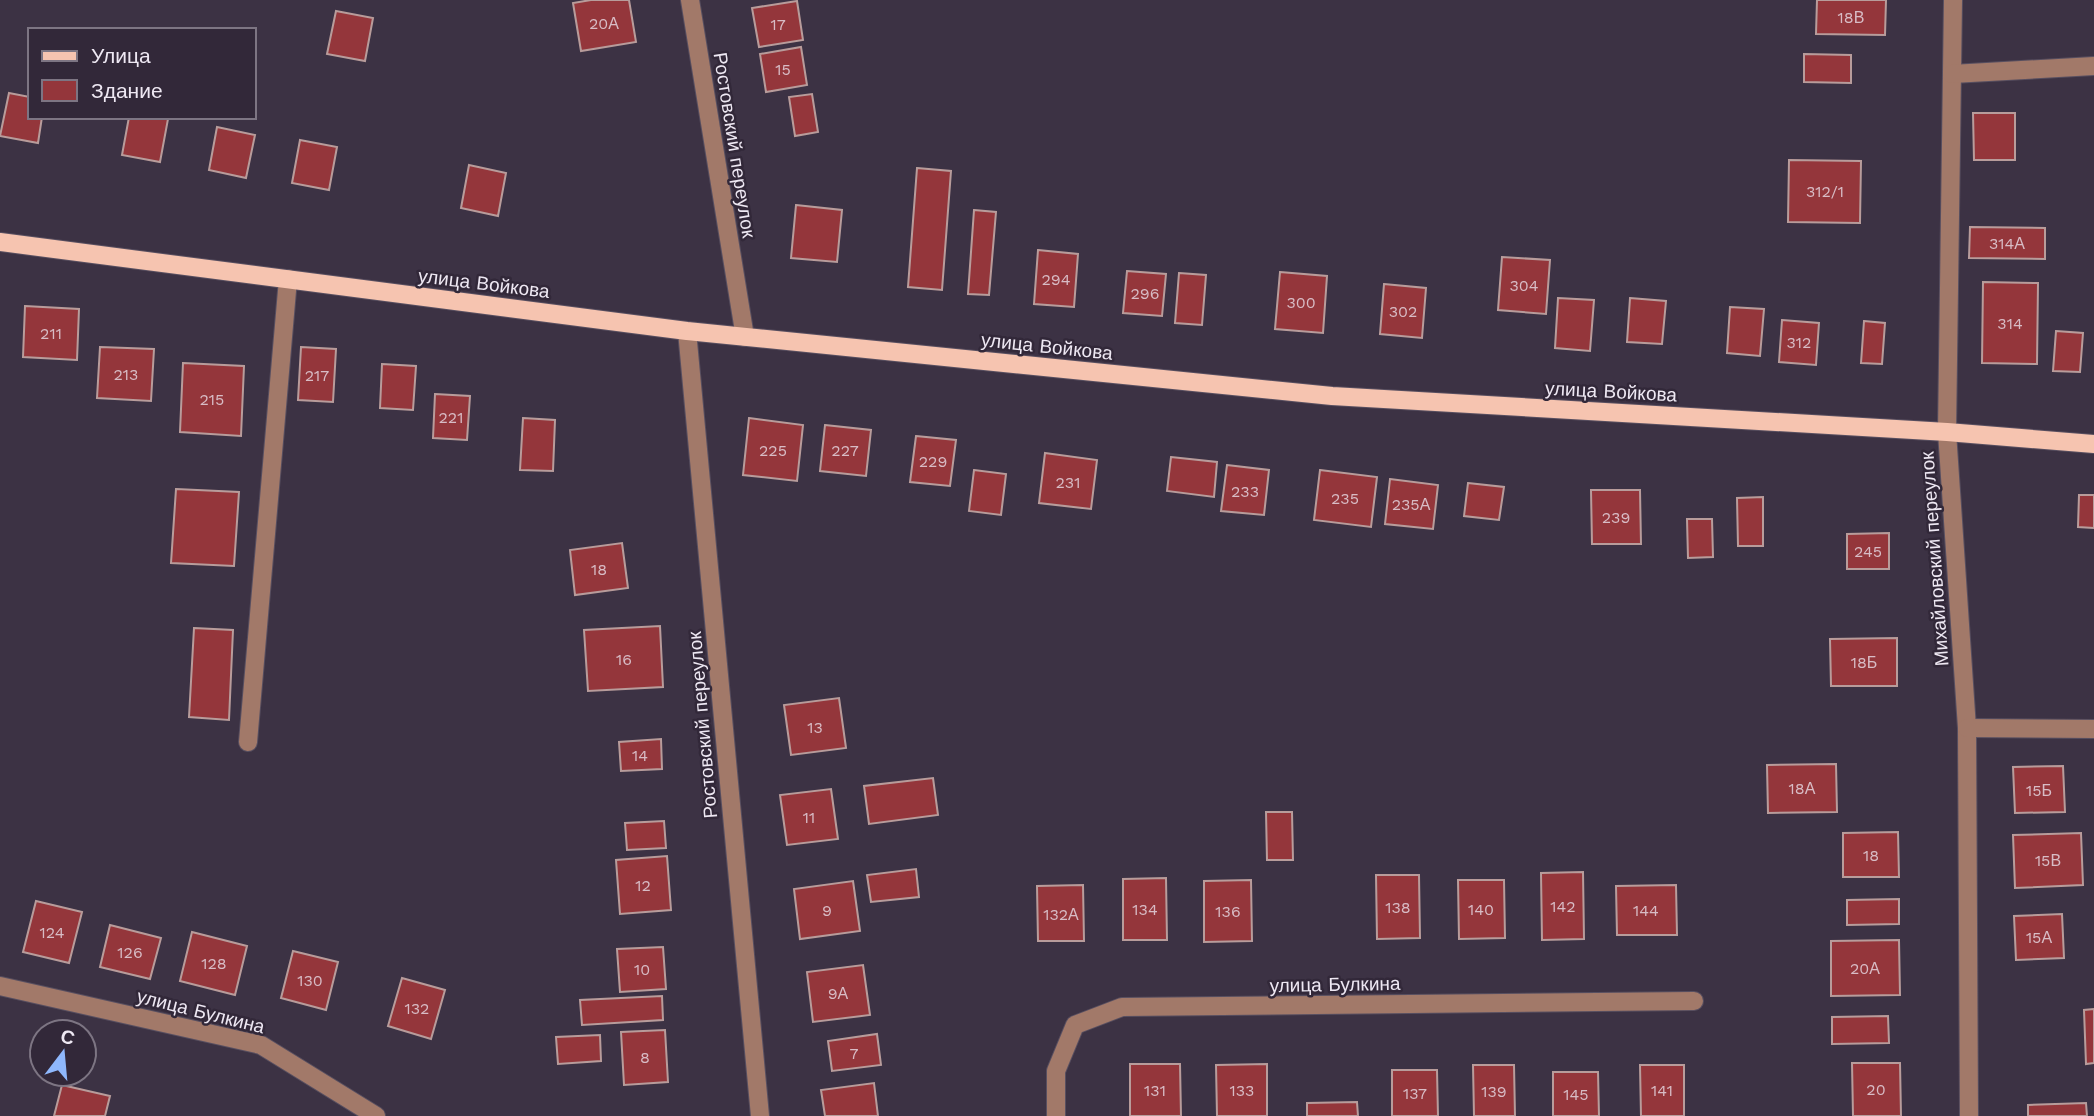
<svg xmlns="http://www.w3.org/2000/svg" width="2094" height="1116" viewBox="0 0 2094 1116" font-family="'Work Sans',sans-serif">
	<rect width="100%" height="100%" fill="#3c3244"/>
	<g fill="#94363b" stroke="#b89c9b" stroke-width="2">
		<path d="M591,0H629L636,42L581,51L573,3Z"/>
		<path d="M1817,0H1886L1885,35L1816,34Z"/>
		<path d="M797,1L803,40L759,47L752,8Z"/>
		<path d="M336,11L373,18L365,61L327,54Z"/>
		<path d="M801,47L807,85L766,92L760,54Z"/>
		<path d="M1804,54L1851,55V83L1804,82Z"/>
		<path d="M9,93L30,97V117H42L38,143L0,136Z"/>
		<path d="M812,94L818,132L795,136L789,97Z"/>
		<path d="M1973,113H2015V160H1974Z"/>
		<path d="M129,117L168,119L160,162L122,155Z"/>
		<path d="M217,127L255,135L246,178L209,170Z"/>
		<path d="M300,140L337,147L329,190L292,183Z"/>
		<path d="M1789,160L1861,161L1860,223L1788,222Z"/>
		<path d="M469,165L506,173L498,216L461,208Z"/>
		<path d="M917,168L951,171L942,290L908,287Z"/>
		<path d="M796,205L842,210L837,262L791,258Z"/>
		<path d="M974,210L996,212L989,295L968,294Z"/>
		<path d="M1970,227L2045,228V259L1969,258Z"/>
		<path d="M1038,250L1078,254L1074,307L1034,304Z"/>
		<path d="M1502,257L1550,260L1546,314L1498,310Z"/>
		<path d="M1127,271L1166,274L1162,316L1123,313Z"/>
		<path d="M1280,272L1327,276L1323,333L1275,329Z"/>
		<path d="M1179,273L1206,275L1202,325L1175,323Z"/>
		<path d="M1983,282L2038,283L2037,364L1982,363Z"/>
		<path d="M1384,284L1426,288L1422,338L1380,334Z"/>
		<path d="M1558,298L1594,300L1590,351L1555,348Z"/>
		<path d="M1630,298L1666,301L1662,344L1627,342Z"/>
		<path d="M25,306L79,309L77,360L23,357Z"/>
		<path d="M1730,307L1764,309L1760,356L1727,353Z"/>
		<path d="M1782,320L1819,323L1816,365L1779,362Z"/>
		<path d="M1864,321L1885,323L1882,364L1861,363Z"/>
		<path d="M2056,331L2083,333L2080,372L2053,371Z"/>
		<path d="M100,347L154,349L151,401L97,398Z"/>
		<path d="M301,347L336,349L333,402L298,400Z"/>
		<path d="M183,363L244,366L241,436L180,432Z"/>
		<path d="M382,364L416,366L413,410L380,408Z"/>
		<path d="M435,394L470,396L467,440L433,438Z"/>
		<path d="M523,418L555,420L553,471L520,470Z"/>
		<path d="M749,418L803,425L797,481L743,475Z"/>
		<path d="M825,425L871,430L866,476L820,471Z"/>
		<path d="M916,436L956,440L950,486L910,482Z"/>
		<path d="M1045,453L1097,460L1091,509L1039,503Z"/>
		<path d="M1171,457L1217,462L1214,497L1167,491Z"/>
		<path d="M1227,465L1269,470L1264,515L1221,511Z"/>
		<path d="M974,470L1006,474L1001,515L969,511Z"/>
		<path d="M1320,470L1377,477L1371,527L1314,520Z"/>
		<path d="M1390,479L1438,485L1433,529L1385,524Z"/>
		<path d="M1468,483L1504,487L1499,520L1464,516Z"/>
		<path d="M176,489L239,492L234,566L171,563Z"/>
		<path d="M1591,490H1640L1641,544H1592Z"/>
		<path d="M2079,495H2094V528L2078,527Z"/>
		<path d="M1763,497V546H1738L1737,498Z"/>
		<path d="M1687,519H1712L1713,557L1688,558Z"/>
		<path d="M1889,533V569H1847V534Z"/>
		<path d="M622,543L628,588L575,595L570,550Z"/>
		<path d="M660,626L663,687L588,691L584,630Z"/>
		<path d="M194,628L233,630L229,720L189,717Z"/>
		<path d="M1897,638V686H1831L1830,639Z"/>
		<path d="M839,698L846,748L791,755L784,705Z"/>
		<path d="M661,739L662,769L621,771L619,742Z"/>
		<path d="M1836,764L1837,812L1768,813L1767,765Z"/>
		<path d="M2063,766L2065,812L2015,813L2013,767Z"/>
		<path d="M933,778L938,815L869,824L864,786Z"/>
		<path d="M831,789L838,839L787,845L780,795Z"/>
		<path d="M1266,812H1292L1293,860H1267Z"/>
		<path d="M664,821L666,848L627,850L625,823Z"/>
		<path d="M1898,832L1899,877H1843V833Z"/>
		<path d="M2081,833L2083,885L2015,888L2013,835Z"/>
		<path d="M667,856L671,910L620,914L616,860Z"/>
		<path d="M916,869L919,897L871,902L867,875Z"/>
		<path d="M1583,872L1584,939L1542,940L1541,873Z"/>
		<path d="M1376,875H1419L1420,938L1377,939Z"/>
		<path d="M1166,878L1167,940H1123V879Z"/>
		<path d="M1251,880L1252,941L1204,942V881Z"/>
		<path d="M1458,880H1504L1505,938L1459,939Z"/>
		<path d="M853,881L860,931L800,939L794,889Z"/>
		<path d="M1083,885L1084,941H1038L1037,886Z"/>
		<path d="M1676,885L1677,935H1617L1616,886Z"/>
		<path d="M1899,899V924L1847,925V900Z"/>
		<path d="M36,901L82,912L69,963L23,952Z"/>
		<path d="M2062,914L2064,958L2016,960L2014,916Z"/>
		<path d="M110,925L161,938L150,979L100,967Z"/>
		<path d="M192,932L247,946L235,995L180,981Z"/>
		<path d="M1899,940L1900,995L1831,996V941Z"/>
		<path d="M663,947L666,989L620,992L617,949Z"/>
		<path d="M293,951L338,962L326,1010L281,998Z"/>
		<path d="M863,965L870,1015L813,1022L807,972Z"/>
		<path d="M402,978L445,990L431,1039L388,1026Z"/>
		<path d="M662,996L663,1020L582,1025L580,1000Z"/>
		<path d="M2094,1009V1063L2086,1064L2084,1010Z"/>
		<path d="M1888,1016L1889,1043L1832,1044V1017Z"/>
		<path d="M665,1030L668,1082L624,1085L621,1032Z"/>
		<path d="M877,1034L881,1065L832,1071L828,1041Z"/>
		<path d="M600,1035L601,1061L558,1064L556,1037Z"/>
		<path d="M1852,1063H1900L1901,1116H1853Z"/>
		<path d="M1130,1064H1180L1181,1116H1130Z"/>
		<path d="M1267,1064V1116H1217L1216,1065Z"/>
		<path d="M1473,1065H1514L1515,1116H1474Z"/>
		<path d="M1640,1065H1684V1116H1641Z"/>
		<path d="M1392,1070H1437L1438,1116H1392Z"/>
		<path d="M1553,1072H1598L1599,1116H1553Z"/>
		<path d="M874,1083L878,1116H825L821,1090Z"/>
		<path d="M62,1085L110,1096L105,1116H54Z"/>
		<path d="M1357,1102L1358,1116H1307V1103Z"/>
		<path d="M2086,1103L2087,1116H2028V1105Z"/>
	</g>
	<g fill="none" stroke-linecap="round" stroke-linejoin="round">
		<g stroke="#584f60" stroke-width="20">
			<g id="minor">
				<path d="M690,0L745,337"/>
				<path d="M1953,0L1947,432L1967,728L1969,1116"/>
				<path d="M1952,74L2094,66"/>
				<path d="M687,331L760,1116"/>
				<path d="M1967,728L2094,729"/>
				<path d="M248,742L288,279"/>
				<path d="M0,986L261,1045L376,1116"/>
				<path d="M1056,1116V1071L1075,1025L1122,1007L1694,1001"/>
			</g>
		</g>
		<g stroke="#584f60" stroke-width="20">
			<path id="major" d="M0,242L687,331L1332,396L1947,432L2094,444"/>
		</g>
		<use href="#minor" stroke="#a27969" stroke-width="18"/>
		<use href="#major" stroke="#f6c4b0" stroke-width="18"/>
	</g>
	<g text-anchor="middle" stroke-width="5" stroke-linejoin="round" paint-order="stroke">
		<g font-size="16" fill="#d8bcc5">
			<text x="1851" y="23">18В</text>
			<text x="604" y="29">20А</text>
			<text x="778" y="30">17</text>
			<text x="783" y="75">15</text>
			<text x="1825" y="197">312/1</text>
			<text x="2007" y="249">314А</text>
			<text x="1056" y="285">294</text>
			<text x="1524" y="291">304</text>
			<text x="1145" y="299">296</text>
			<text x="1301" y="308">300</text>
			<text x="1403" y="317">302</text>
			<text x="2010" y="329">314</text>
			<text x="51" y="339">211</text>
			<text x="1799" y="348">312</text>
			<text x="126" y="380">213</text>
			<text x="317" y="381">217</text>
			<text x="212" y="405">215</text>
			<text x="451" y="423">221</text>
			<text x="773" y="456">225</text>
			<text x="845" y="456">227</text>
			<text x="933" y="467">229</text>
			<text x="1068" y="488">231</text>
			<text x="1245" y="497">233</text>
			<text x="1345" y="504">235</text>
			<text x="1411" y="510">235А</text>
			<text x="1616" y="523">239</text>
			<text x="1868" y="557">245</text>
			<text x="599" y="575">18</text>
			<text x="624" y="665">16</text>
			<text x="1864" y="668">18Б</text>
			<text x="815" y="733">13</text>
			<text x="640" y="761">14</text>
			<text x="1802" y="794">18А</text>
			<text x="2039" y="796">15Б</text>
			<text x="809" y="823">11</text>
			<text x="1871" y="861">18</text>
			<text x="2048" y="866">15В</text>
			<text x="643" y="891">12</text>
			<text x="1563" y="912">142</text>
			<text x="1398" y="913">138</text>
			<text x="1145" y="915">134</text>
			<text x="1481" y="915">140</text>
			<text x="827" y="916">9</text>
			<text x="1646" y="916">144</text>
			<text x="1228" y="917">136</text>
			<text x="1061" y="920">132А</text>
			<text x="52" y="938">124</text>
			<text x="2039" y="943">15А</text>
			<text x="130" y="958">126</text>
			<text x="214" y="969">128</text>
			<text x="1865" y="974">20А</text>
			<text x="642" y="975">10</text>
			<text x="310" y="986">130</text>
			<text x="838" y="999">9А</text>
			<text x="417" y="1014">132</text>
			<text x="854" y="1059">7</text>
			<text x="645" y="1063">8</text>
			<text x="1876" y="1095">20</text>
			<text x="1155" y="1096">131</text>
			<text x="1242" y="1096">133</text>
			<text x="1662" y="1096">141</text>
			<text x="1494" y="1097">139</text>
			<text x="1415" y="1099">137</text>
			<text x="1576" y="1100">145</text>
		</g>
		<g font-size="19" fill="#eee8f3" stroke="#322839">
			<text transform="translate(735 145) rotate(81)" y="7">Ростовский переулок</text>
			<text transform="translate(484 283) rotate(7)" y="7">улица Войкова</text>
			<text transform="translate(1047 346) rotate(6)" y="7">улица Войкова</text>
			<text transform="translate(1611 391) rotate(3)" y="7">улица Войкова</text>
			<text transform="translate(1934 559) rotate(-94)" y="7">Михайловский переулок</text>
			<text transform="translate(702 725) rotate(-95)" y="7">Ростовский переулок</text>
			<text transform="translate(1335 984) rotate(-1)" y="7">улица Булкина</text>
			<text transform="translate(201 1011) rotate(14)" y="7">улица Булкина</text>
		</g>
	</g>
	<rect x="28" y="28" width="228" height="91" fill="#322839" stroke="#7d7583" stroke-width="2"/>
	<rect x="42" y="51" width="35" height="10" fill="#f6c4b0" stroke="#7d7583" stroke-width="2"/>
	<text x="91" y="63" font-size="21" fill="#eee8f3">Улица</text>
	<rect x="42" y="80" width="35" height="21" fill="#94363b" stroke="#7d7583" stroke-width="2"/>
	<text x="91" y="98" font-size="21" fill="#eee8f3">Здание</text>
	<g transform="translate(63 1053) rotate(16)"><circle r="33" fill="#322839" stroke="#7d7583" stroke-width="2"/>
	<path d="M0-5L12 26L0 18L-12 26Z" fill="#8fb8fd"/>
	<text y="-10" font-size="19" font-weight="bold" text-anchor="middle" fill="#eee8f3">С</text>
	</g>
</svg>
